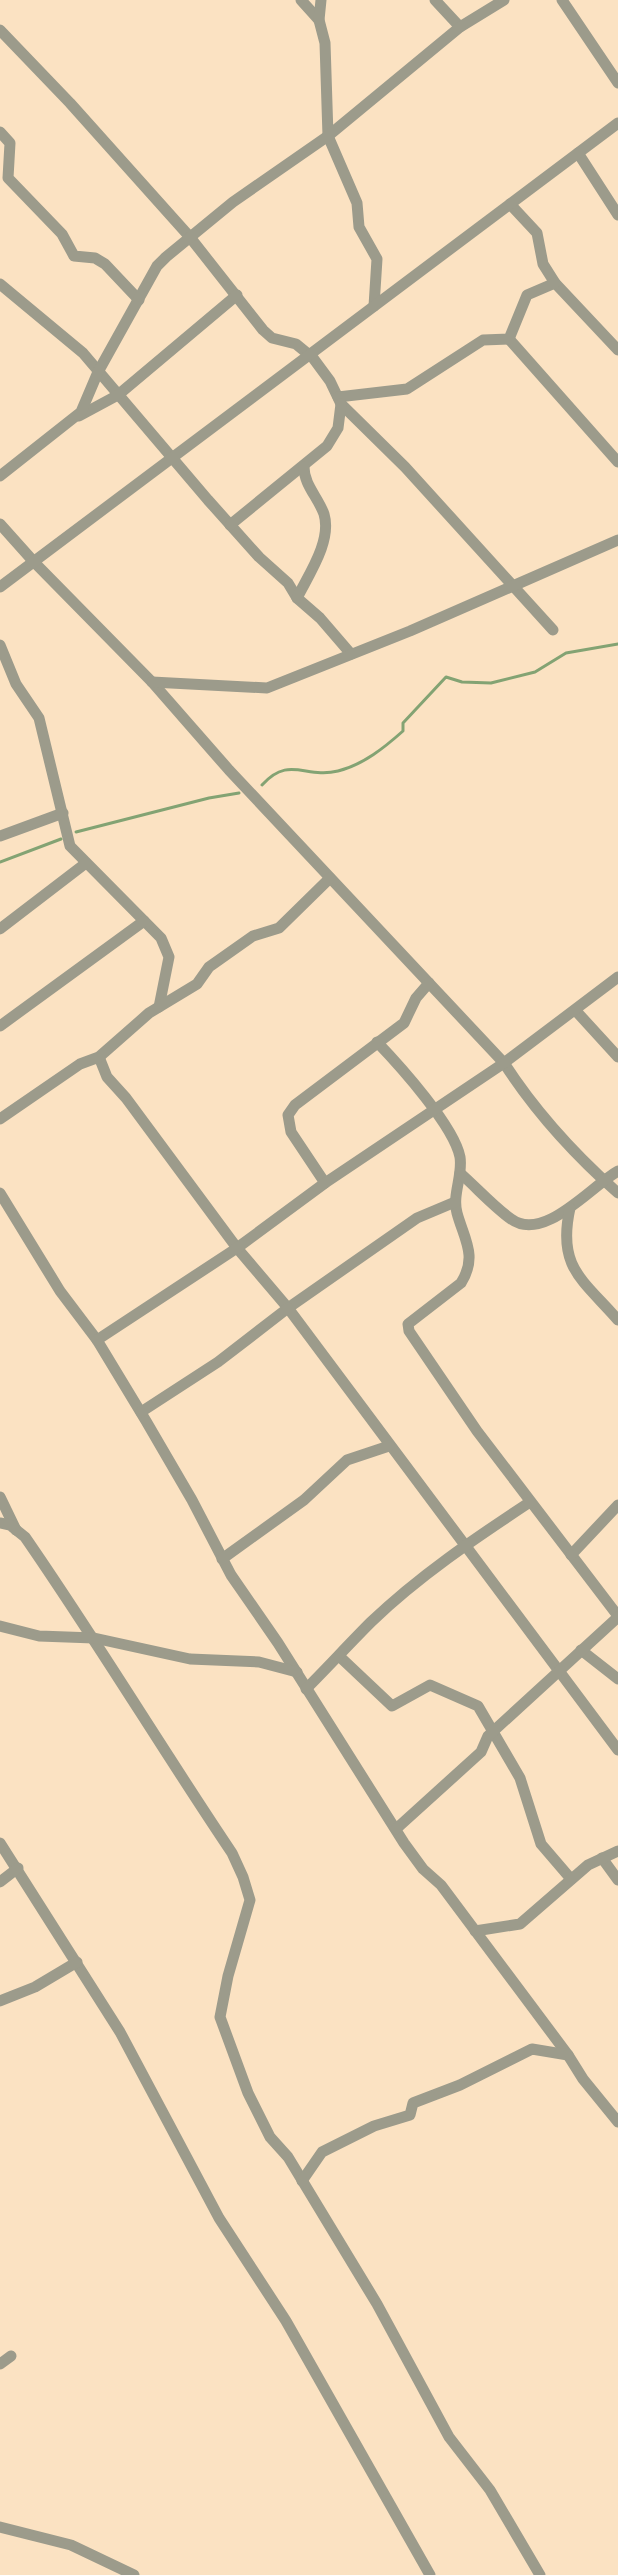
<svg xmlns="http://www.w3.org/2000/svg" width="618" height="2575" viewBox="0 0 618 2575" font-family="Figtree,sans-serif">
	<rect width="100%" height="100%" fill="#fbe2c2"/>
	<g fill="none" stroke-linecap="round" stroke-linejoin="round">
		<g stroke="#83a373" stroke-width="3">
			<path d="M262,785C289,755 305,779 338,771C363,765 385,747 403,731V723L446,677L462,682L491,683L535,672L566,653L618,644"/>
			<path d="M76,832L209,798L239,793"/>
			<path d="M0,862L61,839"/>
		</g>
		<g stroke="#9c9b8b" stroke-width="11">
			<path d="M301,0L319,20"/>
			<path d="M321,0L319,20L325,43L328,136L357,203L359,227L377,259L374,306"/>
			<path d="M435,0L460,27"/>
			<path d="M562,0L618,83"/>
			<path d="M0,30L70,103L189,236L263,330L272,338L296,344L313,358L330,381L341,404L405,467L553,630"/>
			<path d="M0,132L10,143L8,178L62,234L74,256L95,258L105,264L139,300"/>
			<path d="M578,153L618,215"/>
			<path d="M510,204L537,233L543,264L555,283L618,350"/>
			<path d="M0,284L83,353L208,500L259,557L288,583L297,598L320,618L351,654"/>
			<path d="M509,339L618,462"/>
			<path d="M338,397L407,389L483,340L509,339L527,295L555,283"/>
			<path d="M79,416L118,395L237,295"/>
			<path d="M0,476L81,412L98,372L157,266L166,257L233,202L328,136L460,27L504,0"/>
			<path d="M0,524L34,562L152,682L229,770L504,1063C535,1111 575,1155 618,1193"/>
			<path d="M230,525L327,446L338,428L341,404"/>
			<path d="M0,587L618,123"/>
			<path d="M297,598C309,574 332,541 324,514C318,497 304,485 304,467"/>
			<path d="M0,645L16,684L39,718L70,846L161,938L169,957L159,1007"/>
			<path d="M152,682L267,688L410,631L618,540"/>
			<path d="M0,836L63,813"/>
			<path d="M0,929L86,863"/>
			<path d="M576,1011L618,1057"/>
			<path d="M0,1026L144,921"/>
			<path d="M377,1042C400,1066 454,1126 460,1157C463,1176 452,1194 457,1213C464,1239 478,1256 461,1283L408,1324L409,1331L477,1431L618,1616"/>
			<path d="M99,1057L107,1077L126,1098L237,1248L288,1308L417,1218L455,1202"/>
			<path d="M0,1119L80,1064L99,1057L149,1013L197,984L209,967L253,936L279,928L330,878"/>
			<path d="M460,1173C477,1188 493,1206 511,1219C544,1243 591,1186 618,1171"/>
			<path d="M325,1183L291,1132L288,1115L295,1105L404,1023L416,998L429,983"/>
			<path d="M0,1193L60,1291L97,1340L146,1421L192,1500L231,1575L278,1643L404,1843L423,1869L441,1885L568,2055L583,2079L618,2122"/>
			<path d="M570,1208C557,1267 582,1279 618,1320"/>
			<path d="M97,1340L237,1248L325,1183L504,1063L618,977"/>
			<path d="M141,1412L218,1362L288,1308L618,1750"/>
			<path d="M0,1497L16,1530"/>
			<path d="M0,1523L10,1525L25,1537C97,1641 162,1749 232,1853L243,1877L250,1900L228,1976L220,2017L248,2093L270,2137L288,2157L377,2304L449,2437L490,2490L540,2575"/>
			<path d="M571,1555L618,1505"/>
			<path d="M222,1559L304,1500L347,1460L389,1446"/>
			<path d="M0,1626L39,1636L94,1638L190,1659L259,1662L297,1672"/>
			<path d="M581,1650L618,1679"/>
			<path d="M339,1656L392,1706L430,1685L478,1706L520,1778L541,1844L571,1879"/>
			<path d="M306,1689C328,1667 349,1644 371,1622C419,1576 474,1539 530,1502"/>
			<path d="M396,1829L481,1752L488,1736L618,1617"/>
			<path d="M0,1843L120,2032L219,2218L286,2321L430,2575"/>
			<path d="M602,1858L618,1880"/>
			<path d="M0,1882L18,1868"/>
			<path d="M475,1931L520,1924L588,1865L618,1851"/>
			<path d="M0,2001L35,1987L77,1962"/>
			<path d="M302,2181L322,2152L374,2126L410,2115L413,2103L460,2085L532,2049L568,2055"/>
			<path d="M0,2364L11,2356"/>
			<path d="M0,2527L71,2545L134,2575"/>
		</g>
	</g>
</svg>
